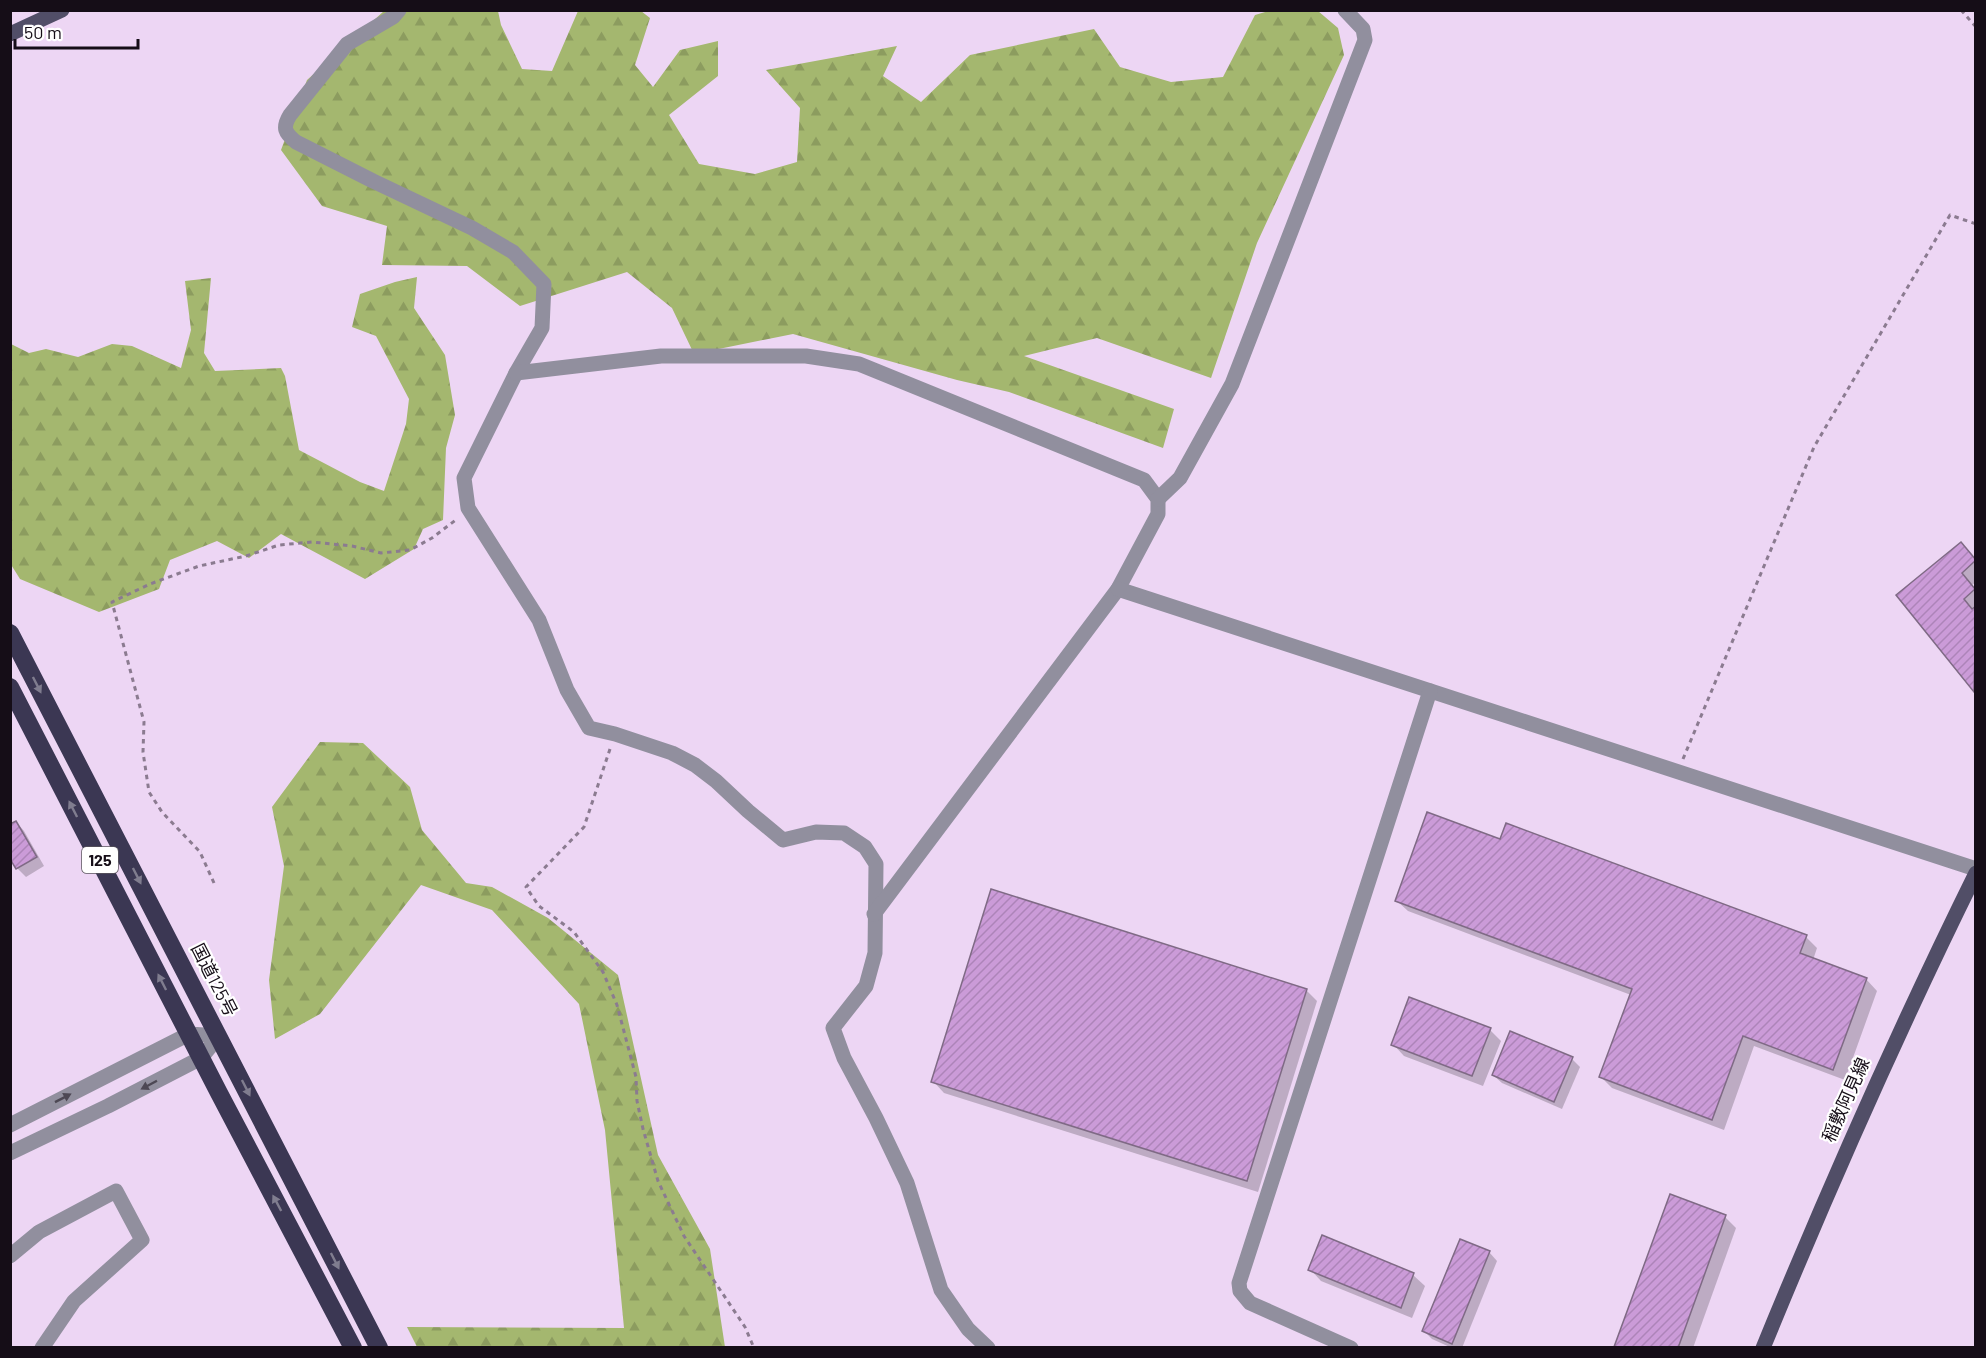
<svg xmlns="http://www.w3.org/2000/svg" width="1986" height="1358" viewBox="0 0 1986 1358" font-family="Barlow,'Noto Sans JP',sans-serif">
	<defs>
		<pattern id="forest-firs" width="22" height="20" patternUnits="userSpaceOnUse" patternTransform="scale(1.5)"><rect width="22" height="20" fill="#a4b76f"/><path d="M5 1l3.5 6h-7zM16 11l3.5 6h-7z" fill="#8c9c5f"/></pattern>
		<pattern id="building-hatch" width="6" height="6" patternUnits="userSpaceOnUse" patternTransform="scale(1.5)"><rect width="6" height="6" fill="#cb9bd8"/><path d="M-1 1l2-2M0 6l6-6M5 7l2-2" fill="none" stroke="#ad84b9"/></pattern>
	</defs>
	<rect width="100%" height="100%" fill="#edd6f4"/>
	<g fill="url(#forest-firs)">
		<path d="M1272,10L1318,11L1338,28L1344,55L1257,243L1211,378L1097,338L1024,356L1174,409L1163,448L1009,392L957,380L793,334L694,354L672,308L627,272L520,306L467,266L382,265L387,226L322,206L281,150L307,80L384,11H498L501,25L522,69L552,71L578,11H641L650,18L635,65L653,87L680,50L718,41V76L669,115L699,164L755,174L797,162L800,108L766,70L897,46L883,76L921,102L970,55L1094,29L1120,67L1171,82L1223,77L1255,15Z"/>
		<path d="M417,277L414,308L445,355L455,415L446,448L443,520L423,529L414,549L365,579L281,534L249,558L217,541L170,560L159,589L99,612L20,579L10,563L11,344L29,353L46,349L78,357L112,344L132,346L181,368L191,330L185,281L211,278L204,353L215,371L281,368L285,376L299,450L360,482L384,491L406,424L409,399L376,336L352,327L360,294L395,282Z"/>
		<path d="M320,742L363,743L410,787L422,830L466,883L492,887L548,918L618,975L658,1155L710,1249L725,1347H417L407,1327L624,1328L605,1130L579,1004L492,910L421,885L320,1014L275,1039L269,980L284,866L272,807Z"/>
	</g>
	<g fill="#0003">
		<path d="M1976,560V582L1972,585L1976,589V691L1898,596Z"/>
		<path d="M16,822L24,831L44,866L26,877L17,868L10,856Z"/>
		<path d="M1501,841L1806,937L1817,948L1813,960L1866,979L1877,991L1845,1080L1754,1046L1724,1130L1612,1088L1601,1077L1631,995L1408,911L1396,900Z"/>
		<path d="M1306,990L1317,1001L1258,1192L944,1093L933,1081Z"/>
		<path d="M1490,1030L1501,1041L1483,1086L1404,1056L1393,1044Z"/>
		<path d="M1572,1059L1580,1067L1562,1109L1502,1083L1493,1075Z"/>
		<path d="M1725,1217L1736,1228L1693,1348H1617Z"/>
		<path d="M1489,1252L1497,1261L1462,1348H1452L1432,1339L1424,1331Z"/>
		<path d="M1310,1269L1413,1275L1425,1286L1412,1318L1321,1281Z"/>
	</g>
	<g fill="url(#building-hatch)" stroke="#7f6a85" stroke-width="1.5">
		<path d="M1961,542L1976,560L1962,573L1975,589L1964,599L1972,609L1976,606L1974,692L1896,595Z"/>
		<path d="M1427,812L1500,839L1506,823L1807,935L1800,953L1867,978L1833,1070L1743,1036L1712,1120L1599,1077L1632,989L1395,901Z"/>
		<path d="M16,821L37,857L16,869L10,859V824Z"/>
		<path d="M991,889L1307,989L1247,1181L931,1082Z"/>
		<path d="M1409,997L1491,1028L1472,1076L1391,1045Z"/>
		<path d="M1510,1031L1573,1057L1554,1102L1492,1075Z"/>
		<path d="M1670,1194L1726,1215L1678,1348H1616L1614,1347Z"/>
		<path d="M1322,1235L1414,1273L1401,1308L1308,1270Z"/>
		<path d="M1460,1239L1490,1251L1452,1344L1422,1331Z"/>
	</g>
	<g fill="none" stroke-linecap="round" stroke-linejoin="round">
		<g stroke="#8b7b90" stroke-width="3" stroke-dasharray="4.5 4.5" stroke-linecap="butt">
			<path d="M1961,10L1976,27"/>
			<path d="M610,749L584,827L526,887L539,906L574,932L603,972L617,1005L636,1077L637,1101L643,1129L658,1181L684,1236L745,1327L754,1348"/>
			<path d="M1683,759L1814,447L1950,215L1976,224"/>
			<path d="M214,883L200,852L162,812L149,792L143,752L144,722L112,602L150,584L199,566L246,556L279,545L312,542L352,546L381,553L410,550L432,538L457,519"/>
		</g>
		<g stroke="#918f9e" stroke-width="15">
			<path d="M399,10L393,17L347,44L290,115C282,128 285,133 296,142L373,181L472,228L513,252L544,284L542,328L516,373L464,478L468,508L539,620L567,690L589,728L615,734L672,753L695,765L716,781L748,811L783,840L816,832L844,833L865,847L876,864L875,953L866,986L833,1028L844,1058L876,1118L907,1183L941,1290L968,1329L988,1348"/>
			<path d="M516,373L661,356H806L859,364L1144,480L1158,499V514L1118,589L874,914"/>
			<path d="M1158,499L1180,478L1232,384L1365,40L1363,29L1345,10"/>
			<path d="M1118,589L1976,869"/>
			<path d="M10,1125L189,1034L219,1036"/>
			<path d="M10,1153L108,1106L201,1058L219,1036"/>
			<path d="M10,1256L39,1232L116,1191L142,1240L74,1301L42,1348"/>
			<path d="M1351,1348L1250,1303L1240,1291L1239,1283L1430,691"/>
		</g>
		<g stroke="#514e67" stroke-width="15">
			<path d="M10,34L62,10"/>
			<path d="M1763,1348C1829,1187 1899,1029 1976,873"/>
		</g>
		<g stroke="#3b3753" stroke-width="18">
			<path d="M10,633L379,1348"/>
			<path d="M10,687L219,1093L353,1348"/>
		</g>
	</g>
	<defs><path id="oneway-solid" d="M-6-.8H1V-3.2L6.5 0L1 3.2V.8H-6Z" transform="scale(1.5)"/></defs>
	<g fill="#807d8f">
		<use href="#oneway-solid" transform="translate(37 685) rotate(63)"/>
		<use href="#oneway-solid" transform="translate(73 809) rotate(-117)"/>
		<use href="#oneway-solid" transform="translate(137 876) rotate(63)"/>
		<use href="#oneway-solid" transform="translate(162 982) rotate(-117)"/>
		<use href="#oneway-solid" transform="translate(246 1088) rotate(63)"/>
		<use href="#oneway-solid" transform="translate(277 1203) rotate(-118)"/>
		<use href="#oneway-solid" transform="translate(335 1261) rotate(63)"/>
	</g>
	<g fill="#4d4854">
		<use href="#oneway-solid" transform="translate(149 1085) rotate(152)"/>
		<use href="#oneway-solid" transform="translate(63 1098) rotate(-27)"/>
	</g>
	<g text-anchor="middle" stroke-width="4.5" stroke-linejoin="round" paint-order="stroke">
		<rect fill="#fff" stroke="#5b565d" stroke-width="1.5" x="82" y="847" width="36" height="26" rx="4.5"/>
		<g font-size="16" font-weight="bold" fill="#150d17">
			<text x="100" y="866">125</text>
		</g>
		<g font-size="18" fill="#150d17" stroke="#fff">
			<text transform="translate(214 980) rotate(63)" y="6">国道125号</text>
			<text transform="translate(1846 1100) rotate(-66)" y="6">稲敷阿見線</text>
		</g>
	</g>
	<rect width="1986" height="1358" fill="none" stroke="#150d17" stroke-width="24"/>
	<path d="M15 39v9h123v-9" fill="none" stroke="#150d17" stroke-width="3"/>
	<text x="24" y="39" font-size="18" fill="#150d17" stroke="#ffffff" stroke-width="4.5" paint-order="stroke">50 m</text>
</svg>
